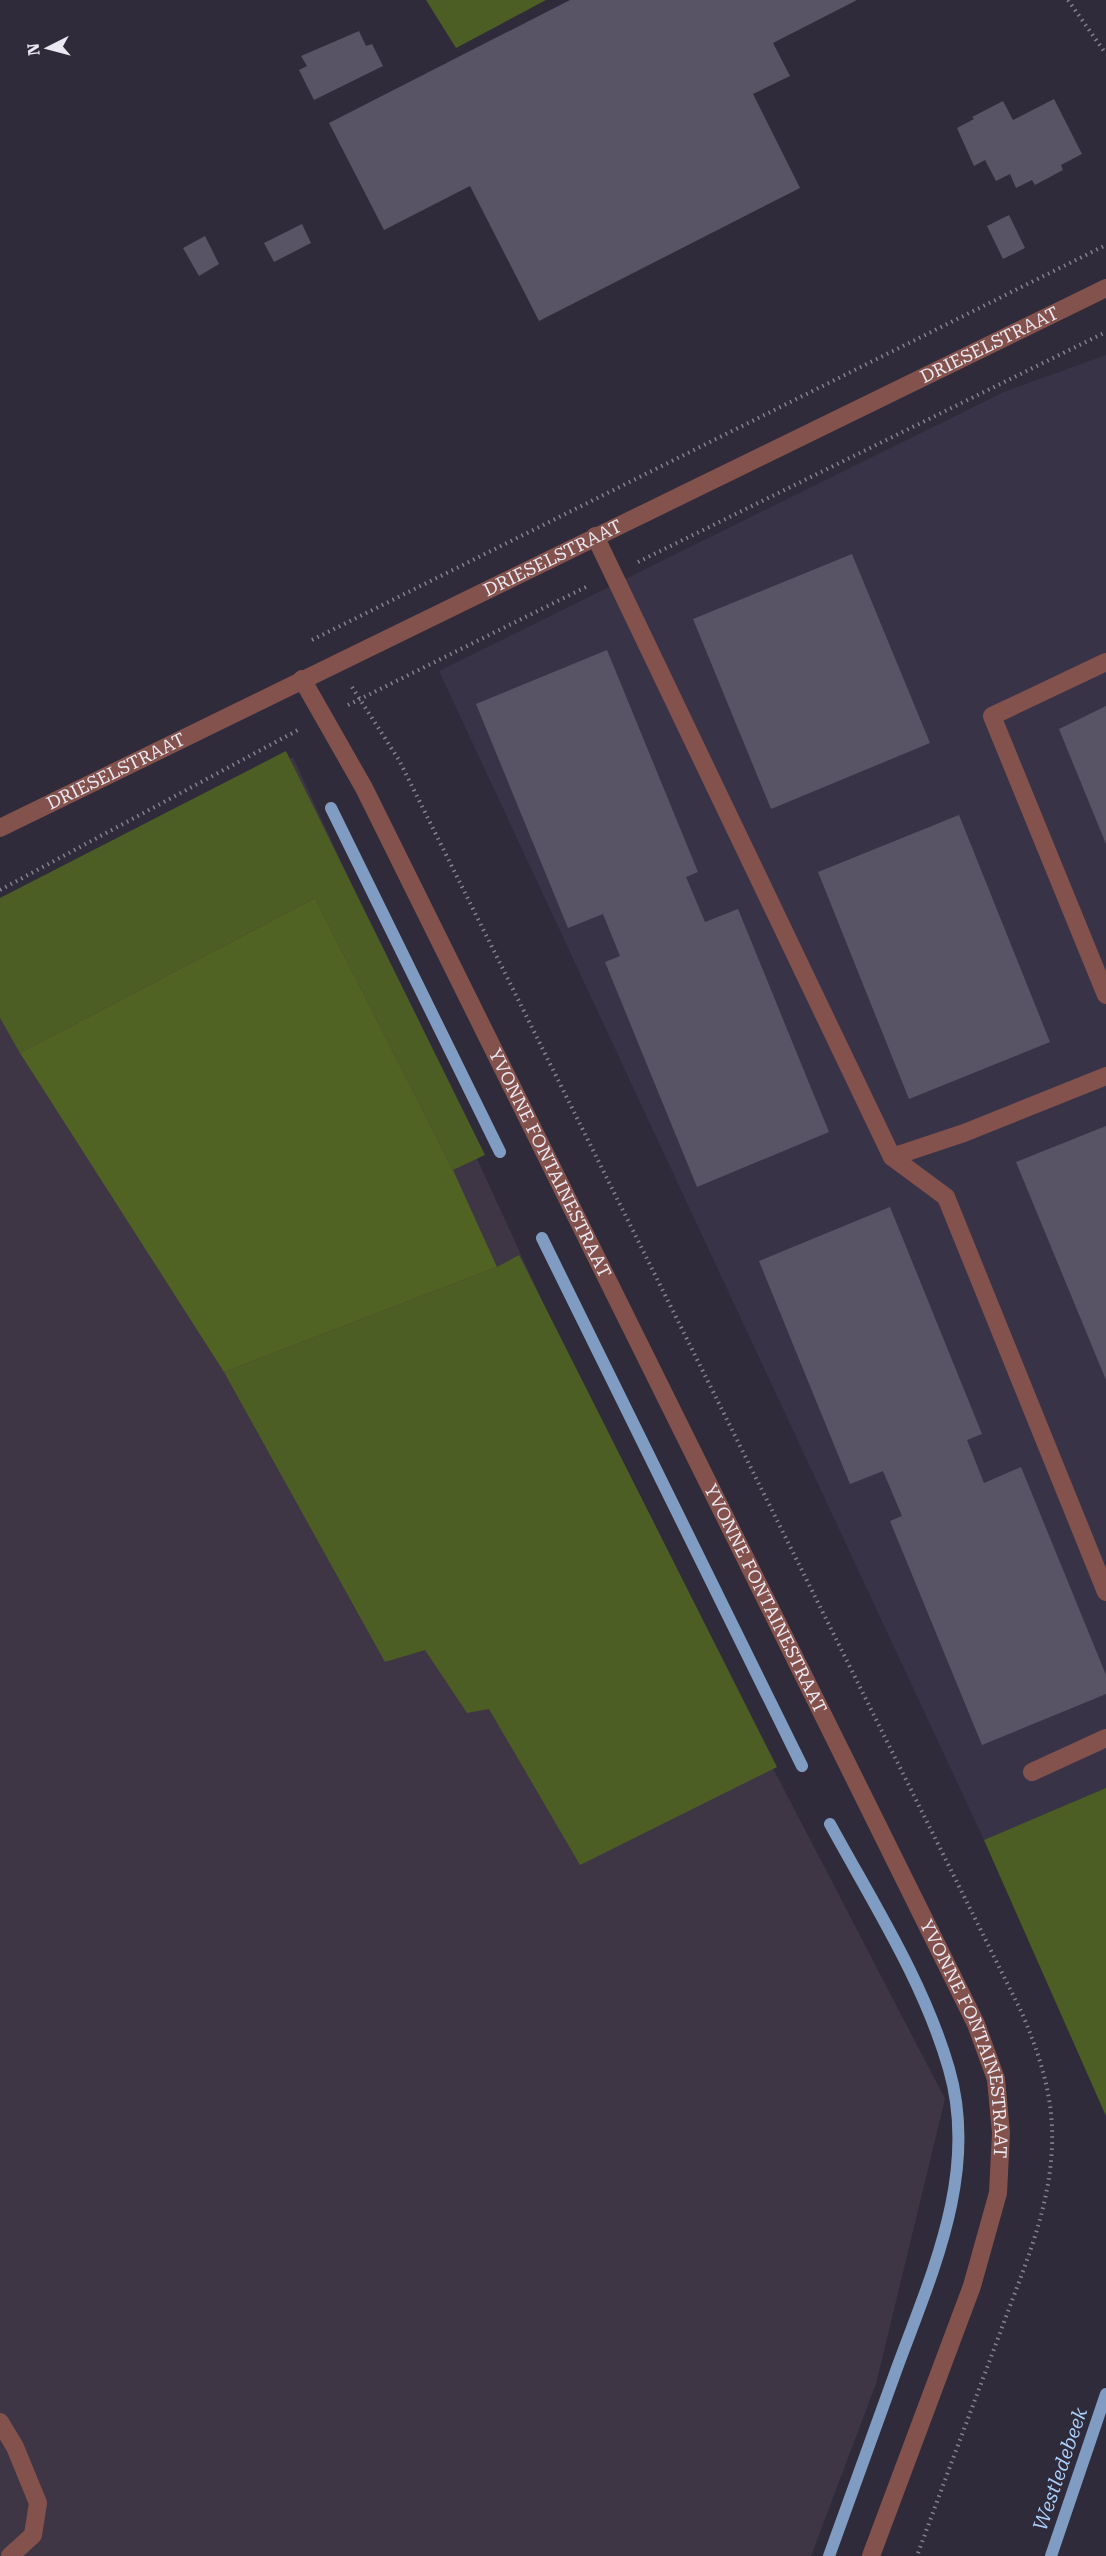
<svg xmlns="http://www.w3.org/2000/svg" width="1106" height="2556" viewBox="0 0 1106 2556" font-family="'Roboto Serif',serif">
	<rect width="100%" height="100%" fill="#2f2b3a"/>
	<path fill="#393348" d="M1106,355V1788L984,1840L439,671L1006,391Z"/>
	<path fill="#3e3545" d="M293,757L632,1497L945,2099L876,2384L811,2556H0V925Z"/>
	<g fill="#4d5e24">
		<path d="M426,0H546L456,48Z"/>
		<path d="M286,751L485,1155L453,1170L315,898L20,1053L0,1018V898Z"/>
		<path d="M519,1255L777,1767L580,1865L489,1709L467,1713L425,1650L385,1662L224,1372L497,1267Z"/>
		<path d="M1106,1788V2116L984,1840Z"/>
	</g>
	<path fill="#516323" d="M315,898L453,1170L497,1267L224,1372L20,1053Z"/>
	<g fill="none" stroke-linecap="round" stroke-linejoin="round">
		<g stroke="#809cc3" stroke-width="12">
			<path d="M331,808L500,1152"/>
			<path d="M542,1238L802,1766"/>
			<path d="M829,2556C852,2493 874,2431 897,2368C932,2273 979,2172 949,2069C924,1982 873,1903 830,1824"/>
			<path d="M1051,2556L1106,2394"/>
		</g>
	</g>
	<g fill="#595465">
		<path d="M570,0H857L773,43L790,76L753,94L800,188L539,321L470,186L384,230L329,123Z"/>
		<path d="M359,31L366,46L372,44L383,66L314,100L299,70L307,66L301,56Z"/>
		<path d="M1054,99L1082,154L1061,165L1063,170L1035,185L1032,180L1016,188L1010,174L996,181L985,160L974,166L957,128L974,119L972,117L1003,101L1013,120Z"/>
		<path d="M1009,215L1025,248L1003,259L987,226Z"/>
		<path d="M302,224L311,243L274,262L264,243Z"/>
		<path d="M205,236L219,264L199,276L183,248Z"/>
		<path d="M852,554L930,743L771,809L693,619Z"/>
		<path d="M607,650L698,872L686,877L705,922L738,909L829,1132L697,1187L605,962L620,956L603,914L568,928L476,704Z"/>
		<path d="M1106,706V844L1059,729Z"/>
		<path d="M959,815L1050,1042L909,1099L818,872Z"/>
		<path d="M1106,1126V1380L1016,1162Z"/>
		<path d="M890,1207L982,1434L967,1440L984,1483L1021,1467L1106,1675V1694L982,1745L890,1521L902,1516L883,1471L850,1484L759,1261Z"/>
	</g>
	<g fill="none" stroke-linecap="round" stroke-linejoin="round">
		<g stroke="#868390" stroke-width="4" stroke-dasharray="1.5 4.5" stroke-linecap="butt">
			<path d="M1068,0L1106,54"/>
			<path d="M638,562L1106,332"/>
			<path d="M312,640L1106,245"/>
			<path d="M352,687L399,760L1022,2013C1040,2056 1054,2098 1052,2145C1050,2211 1022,2272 1000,2333C972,2408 944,2482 917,2556"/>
			<path d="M348,705L588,586"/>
			<path d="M0,890L298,730"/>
		</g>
		<g stroke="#84524c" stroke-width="18">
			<path d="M595,536L892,1157L946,1197L1106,1592"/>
			<path d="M1106,662L992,716L1106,995"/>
			<path id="s1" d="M302,679L364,788L976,2024L996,2079L1001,2133L998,2193L972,2286L871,2556"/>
			<path id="s2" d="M0,828L1106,288"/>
			<path d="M892,1157L964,1133L1106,1076"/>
			<path d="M1032,1772L1106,1738"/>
			<path d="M0,2422L15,2447L38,2503L33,2535L10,2556"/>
		</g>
	</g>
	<g text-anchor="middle" stroke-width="4.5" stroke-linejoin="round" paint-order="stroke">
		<g font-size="18" fill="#eae8f2" stroke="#2f2b3a">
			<text dy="6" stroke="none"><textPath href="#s2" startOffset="1101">DRIESELSTRAAT</textPath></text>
			<text dy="6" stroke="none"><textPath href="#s2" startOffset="615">DRIESELSTRAAT</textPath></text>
			<text dy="6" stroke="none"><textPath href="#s2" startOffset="129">DRIESELSTRAAT</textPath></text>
			<text dy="6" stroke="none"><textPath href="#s1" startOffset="544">YVONNE FONTAINESTRAAT</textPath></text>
			<text dy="6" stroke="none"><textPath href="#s1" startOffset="1030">YVONNE FONTAINESTRAAT</textPath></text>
			<text dy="6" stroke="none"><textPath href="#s1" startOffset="1516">YVONNE FONTAINESTRAAT</textPath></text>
		</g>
		<g font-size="20" font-style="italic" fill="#abcffb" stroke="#2f2b3a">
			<text transform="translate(1060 2469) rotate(-71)" y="7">Westledebeek</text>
		</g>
	</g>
	<g transform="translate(48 48) rotate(264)" stroke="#2f2b3a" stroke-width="4.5" paint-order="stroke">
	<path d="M0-4.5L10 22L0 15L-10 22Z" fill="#eae8f2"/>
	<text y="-9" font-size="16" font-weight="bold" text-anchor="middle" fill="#eae8f2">N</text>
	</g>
</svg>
